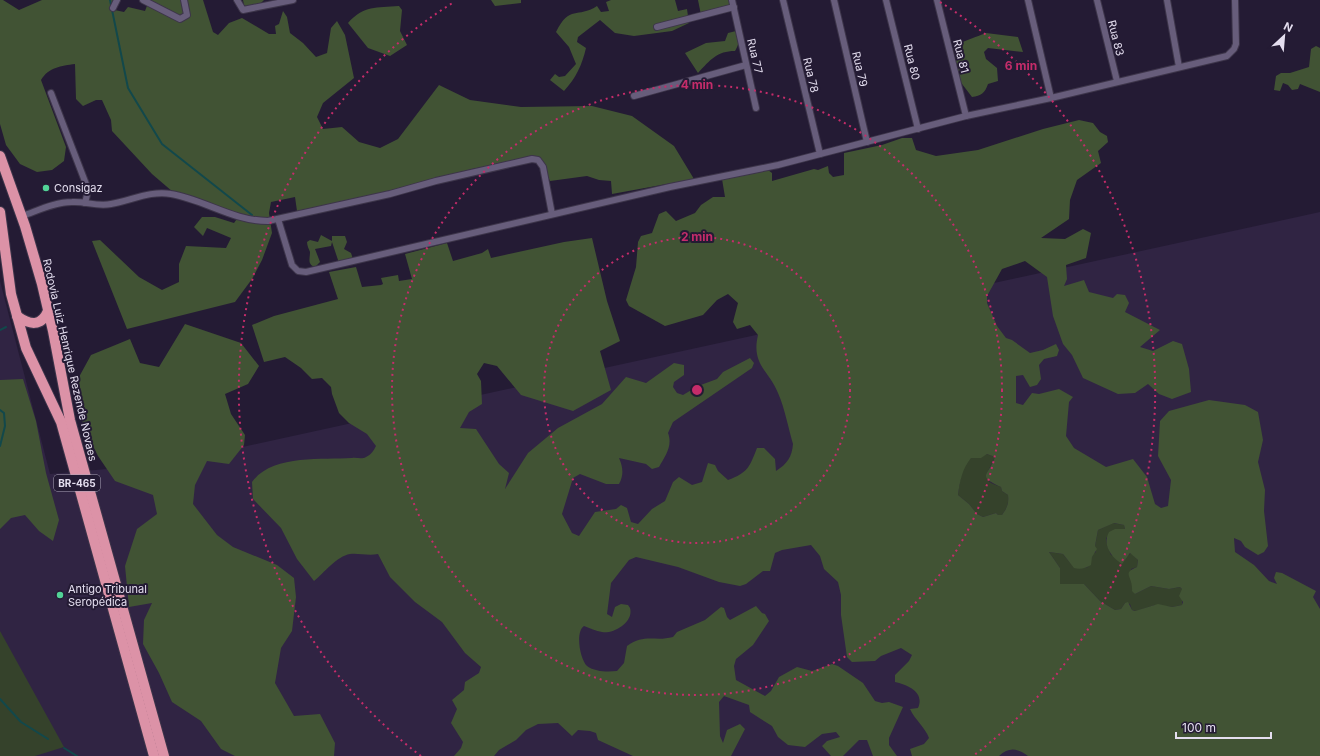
<svg xmlns="http://www.w3.org/2000/svg" width="1320" height="756" viewBox="0 0 1320 756" font-family="Inter,sans-serif">
	<rect width="100%" height="100%" fill="#241b34"/>
	<path fill="#302443" d="M1320,212V756H0V281L50,474L164,464Z"/>
	<g fill="#35422b">
		<path d="M987,454L995,457L986,475C987,484 995,484 1001,487L1002,491L1008,495C1009,504 1007,508 1002,515H998L996,513L983,517L977,514L969,504L958,495C960,483 961,462 974,456L977,458Z"/>
		<path d="M1113,523L1124,525L1125,529H1118L1106,538L1107,545L1111,555L1125,558L1131,553L1138,560L1137,567L1131,569V577L1135,594L1151,586L1169,589L1180,587L1182,589V605L1172,607L1155,605L1136,611L1132,610L1130,604L1125,603L1121,609L1115,610L1100,601L1084,584H1060V568L1049,552L1063,554C1070,563 1075,571 1088,567L1093,554L1096,552L1095,546L1098,530Z"/>
		<path d="M0,631L64,747L35,756H0Z"/>
	</g>
	<g fill="#415334" fill-rule="evenodd">
		<path d="M0,0H3L19,10L42,0H113L110,9L124,12L128,7L145,11L148,3L146,0H203L213,32L218,35L229,23L242,18L269,34H276L275,26L279,24L283,11L287,17L290,33L303,43L316,57L327,53L331,28L337,21L345,35L354,78L323,103L317,117L323,129L342,127L359,142L380,148L398,139L439,85L470,100L521,107L592,106L632,116L674,146L694,179L612,194L611,181L599,180L587,176L550,181L538,156L472,169L377,194L297,211L295,197L271,202L269,213L272,233L262,260L252,279L235,302L127,329L92,241L100,240L139,277L162,290L179,282V264L186,246L226,248L231,238L207,228L203,236L194,227L202,217H215L234,223L239,216L173,192L152,174L112,131L111,120L102,100H96L83,106L76,99L75,64C61,66 49,67 41,80L66,147L64,161L52,170L37,172L20,164L6,145L0,124Z"/>
		<path d="M243,0H264L259,5L248,8L244,5Z"/>
		<path d="M491,0H521V3L495,6Z"/>
		<path d="M611,0H675L678,11L687,9L689,23L672,31L634,36L615,33L600,20L578,37L577,42L586,48C582,65 576,78 564,91L550,80L555,74L559,77L565,76L576,64L569,47L556,32C570,4 577,19 597,6L601,12L609,11L606,2Z"/>
		<path d="M698,0H729L731,9L701,15Z"/>
		<path d="M399,6L402,10L400,31L407,45L390,56L368,48L348,23C364,5 376,8 399,6Z"/>
		<path d="M736,31C741,38 739,44 735,51C717,51 710,60 698,73L685,53L706,43L725,41L728,33Z"/>
		<path d="M986,33L1018,37L1023,52L988,48L984,52L986,59L997,68L998,81L988,84C985,93 981,96 972,97L959,80L953,48C957,43 979,36 986,33Z"/>
		<path d="M1316,46L1320,48V92L1300,84L1298,89L1292,90L1288,85L1283,83L1280,91L1274,90L1276,76L1281,73H1290L1309,67L1311,49Z"/>
		<path d="M1079,120L1093,123L1100,132L1107,136L1108,142L1098,151L1101,163L1077,180L1070,200L1069,219L1041,238L1065,239L1083,229L1091,233L1086,258L1066,265L1067,279L1064,286L1084,280L1089,292L1113,298L1117,294L1125,295L1129,303L1125,312L1160,330L1140,347L1153,351L1173,341L1182,344L1189,369L1191,392L1172,399L1159,394L1148,384L1135,393L1118,394L1083,378L1072,355L1063,344L1053,316L1047,277L1025,261L1002,269L987,296V303L997,326L1006,338L1012,340L1030,353L1043,350L1056,344L1059,350L1057,356L1044,359L1039,365L1041,379L1037,385L1030,387L1023,375L1016,376V403L1023,405L1032,393L1039,394L1059,389L1073,397L1069,402L1066,436L1074,448L1106,467L1133,459L1147,477L1155,504L1161,508L1168,506L1171,480L1158,456L1160,421L1169,411L1209,400L1245,405L1258,412L1263,440L1258,462L1265,490L1264,511L1268,546L1264,552L1258,555L1245,547L1241,541L1234,538L1235,552L1254,565L1269,581L1277,584L1274,578L1276,572L1282,573L1316,591L1313,597L1320,609V756H1028C1017,748 1009,747 999,756H912L910,749L924,744L929,738C925,727 915,720 910,709L918,708C925,692 908,685 895,682V675L909,661L912,655L901,648L881,656L875,661L852,662L847,657L841,615V595L838,582L824,569L820,556L811,545L782,550L775,553L770,571H763L746,584L740,586L719,582L678,567L636,557L629,560L611,583L607,614L612,617L615,607L621,604L628,605L630,608C634,622 614,634 602,632C596,631 590,628 584,626C575,632 580,659 587,666C595,672 608,672 617,671L624,663L627,646C645,633 655,642 673,637L677,632L705,620L721,607L724,608L727,617L730,620L756,606L762,613L765,614L769,621L753,645L736,659L734,666L736,680L765,696L771,691L779,677L797,667L812,671L832,664L838,666L863,683L875,701L882,703L889,702L903,707L889,738V745L897,756H873L867,740H859L843,756H831L822,746L827,741L840,737L836,732L822,734L805,747L788,745L778,737L772,726L750,712L749,705L724,696L719,702L720,736L723,743L727,730L740,724L745,729L731,756H633L598,740L596,733L590,731L578,730L572,736L558,723L538,724L526,730L516,740L499,750L494,756H454L461,748L463,742L451,723L457,709L452,700L464,690L465,682L479,673L481,667L465,653L442,622L415,602L390,577L378,554C368,556 359,553 350,554C337,556 324,573 314,581L297,559L281,528L253,499L252,482C272,454 322,460 352,458C357,457 361,460 366,457C371,455 374,450 376,446L367,434L349,423L339,413L332,394L331,387L322,378L312,379L301,368L285,357L264,362L252,325L274,316L338,299L329,272L356,267L362,287L381,285L383,284L381,278L398,275L399,281L412,279L405,254L447,243L453,261L482,253L488,249L491,258L564,242L592,238L607,301L620,341L600,351L611,390L573,411L521,395L497,366L484,363L477,374L481,381L482,404L469,412L460,428L476,429L499,464L509,473L505,489L528,453L558,428L602,404L626,377L646,383L674,363L684,365V375L674,382L673,387L677,393L683,395L698,386L717,379L723,372L750,358L754,363L752,368L673,422L668,433C673,446 665,456 659,467L652,469L646,464L619,458C623,467 624,475 619,484H606L580,474L573,478L562,514L572,533L579,536L595,512L616,509L621,505L627,508L631,522L638,524L652,509L665,501L673,482L679,477L692,485L702,482L708,463L715,465L718,471L728,480C748,473 750,466 757,448H764L775,459L776,471C787,464 792,457 793,444C788,427 785,409 778,393C769,370 751,365 758,335L750,325L737,329L733,322L738,303L728,294L717,300L703,315L665,326L629,306L626,300L636,267L638,242L641,236L652,233L659,214L666,211L676,221L695,213L701,205L713,197H725L722,179L768,170L772,173V181L814,169L818,170L828,166L829,173L833,177L844,175V153L882,145L902,138H912L916,150L936,156L978,150L1043,129ZM987,454L995,457C988,477 976,475 1001,487L1002,491L1008,495C1009,504 1007,508 1002,515H998L996,513L983,517L977,514L969,504L958,495C960,481 962,469 971,458H981ZM1114,523L1124,525L1125,529H1115L1109,532C1102,545 1111,557 1122,564L1130,553L1138,560L1137,567C1121,574 1133,575 1132,591L1135,594L1151,586L1169,589L1180,587L1182,589L1179,596L1183,602L1182,605L1172,607L1158,604L1135,611L1132,610L1128,602L1125,603L1121,609L1115,610L1100,601L1084,584H1060V568L1049,552L1063,554L1074,568C1080,570 1086,568 1091,565L1092,557L1097,549L1095,546L1098,530Z"/>
		<path d="M321,235L332,241V236H345L347,242L344,249L351,253L353,259L339,263L332,242L331,246L315,249L320,262L315,267C307,264 310,259 310,252C309,249 307,246 307,242L310,240L318,242Z"/>
		<path d="M185,324L241,343L259,366L248,384L225,394L231,414L245,435L244,445L229,464L207,461L195,485L193,504L217,535L233,547L277,565L294,578L296,597L292,631L281,648L275,683L294,716L320,714L335,743L334,756H235L221,749L201,721L172,702L159,673L143,644L144,620L152,603L129,607L125,566L137,529L157,514L153,495L115,481L98,456L84,428L73,388L91,355L130,339L140,363L159,367Z"/>
		<path d="M23,379L36,421L46,473L59,520L53,541L39,531L25,515L11,518L0,529V380Z"/>
	</g>
	<g fill="none" stroke-linecap="round" stroke-linejoin="round">
		<g stroke="#12484b" stroke-width="2">
			<path d="M110,0L128,88L162,144L252,215"/>
			<path d="M0,330L6,327"/>
			<path d="M0,410L4,413L5,426L0,446"/>
			<path d="M0,699L21,722L48,739"/>
			<path d="M64,748L77,756"/>
		</g>
		<g stroke="#3d354a" stroke-width="8">
			<g id="minor">
				<path d="M143,0L180,19L187,15L184,0"/>
				<path d="M237,0L243,10L293,0"/>
				<path d="M732,0L756,108"/>
				<path d="M783,0L820,154"/>
				<path d="M834,0L867,142"/>
				<path d="M886,0L918,129"/>
				<path d="M937,0L966,116"/>
				<path d="M1028,0L1051,98"/>
				<path d="M1097,0L1117,81"/>
				<path d="M1167,0L1179,67"/>
				<path d="M113,8L117,0"/>
				<path d="M657,27L734,7"/>
				<path d="M51,93L86,184L87,195L85,203"/>
				<path d="M634,96L746,65"/>
				<path d="M22,216C37,211 55,202 72,202C85,201 97,207 111,204C130,201 151,190 171,194C205,200 233,221 268,221L390,194L436,181L532,159L538,160L543,167L552,214"/>
				<path d="M278,219L292,265L298,271L306,272L670,187L778,165L966,116L1051,98L1227,56L1234,49L1236,44L1235,0"/>
			</g>
		</g>
		<g stroke="#3d354a" stroke-width="12">
			<g id="trunk">
				<path d="M0,156L25,226L42,284L53,331L70,420L164,756"/>
				<path d="M0,212L11,294L26,348L61,422L154,756"/>
				<path d="M17,316C30,325 41,327 48,311"/>
			</g>
		</g>
		<use href="#minor" stroke="#675d7b" stroke-width="6"/>
		<use href="#trunk" stroke="#dc92a7" stroke-width="10"/>
	</g>
	<g fill="none" stroke="#c52c6a" stroke-width="2" stroke-dasharray="2 4">
		<circle cx="697" cy="390" r="153"/>
		<circle cx="697" cy="390" r="305"/>
		<path d="M421 756A458 458 0 0 1 454 2M940 2A458 458 0 0 1 973 756"/>
	</g>
	<g fill="#52d397" stroke="#241b34" stroke-width="1.5">
		<circle cx="46" cy="188" r="4"/>
		<circle cx="60" cy="595" r="4"/>
	</g>
	<g text-anchor="middle" stroke-width="4" stroke-linejoin="round" paint-order="stroke">
		<rect fill="#241b34" stroke="#aaa4b7" stroke-width="1" x="54" y="475" width="46" height="16" rx="3"/>
		<g font-size="10" font-weight="bold" fill="#e4deef">
			<text x="77" y="487">BR-465</text>
		</g>
		<g font-size="11" fill="#e4deef" stroke="#241b34">
			<text transform="translate(1116 38) rotate(76)" y="4">Rua 83</text>
			<text transform="translate(755 56) rotate(77)" y="4">Rua 77</text>
			<text transform="translate(961 56) rotate(76)" y="4">Rua 81</text>
			<text transform="translate(912 62) rotate(76)" y="4">Rua 80</text>
			<text transform="translate(860 69) rotate(77)" y="4">Rua 79</text>
			<text transform="translate(811 75) rotate(77)" y="4">Rua 78</text>
			<text transform="translate(70 360) rotate(77)" y="4">Rodovia Luiz Henrique Rezende Novaes</text>
		</g>
		<g font-size="11" fill="#e4deef" stroke="#241b34" text-anchor="start">
			<text x="54" y="192">Consigaz</text>
			<text x="68" y="593">Antigo Tribunal<tspan x="68" dy="13">Seropédica</tspan></text>
		</g>
	</g>
	<circle cx="697" cy="390" r="6" fill="#c52c6a" stroke="#241b34" stroke-width="2"/>
	<g font-size="12" text-anchor="middle" font-weight="bold" fill="#c52c6a" stroke="#241b34" stroke-width="4" stroke-linejoin="round" paint-order="stroke">
		<text x="1021" y="70">6 min</text>
		<text x="697" y="89">4 min</text>
		<text x="697" y="241">2 min</text>
	</g>
	<g transform="translate(1284 36) rotate(26)" stroke="#241b34" stroke-width="3" paint-order="stroke">
	<path d="M0-3L7 15L0 10L-7 15Z" fill="#e4deef"/>
	<text y="-6" font-size="11" font-weight="bold" text-anchor="middle" fill="#e4deef">N</text>
	</g>
	<path d="M1176 732v6h95v-6" fill="none" stroke="#e4deef" stroke-width="2"/>
	<text x="1182" y="732" font-size="12" fill="#e4deef" stroke="#241b34" stroke-width="3" paint-order="stroke">100 m</text>
</svg>
